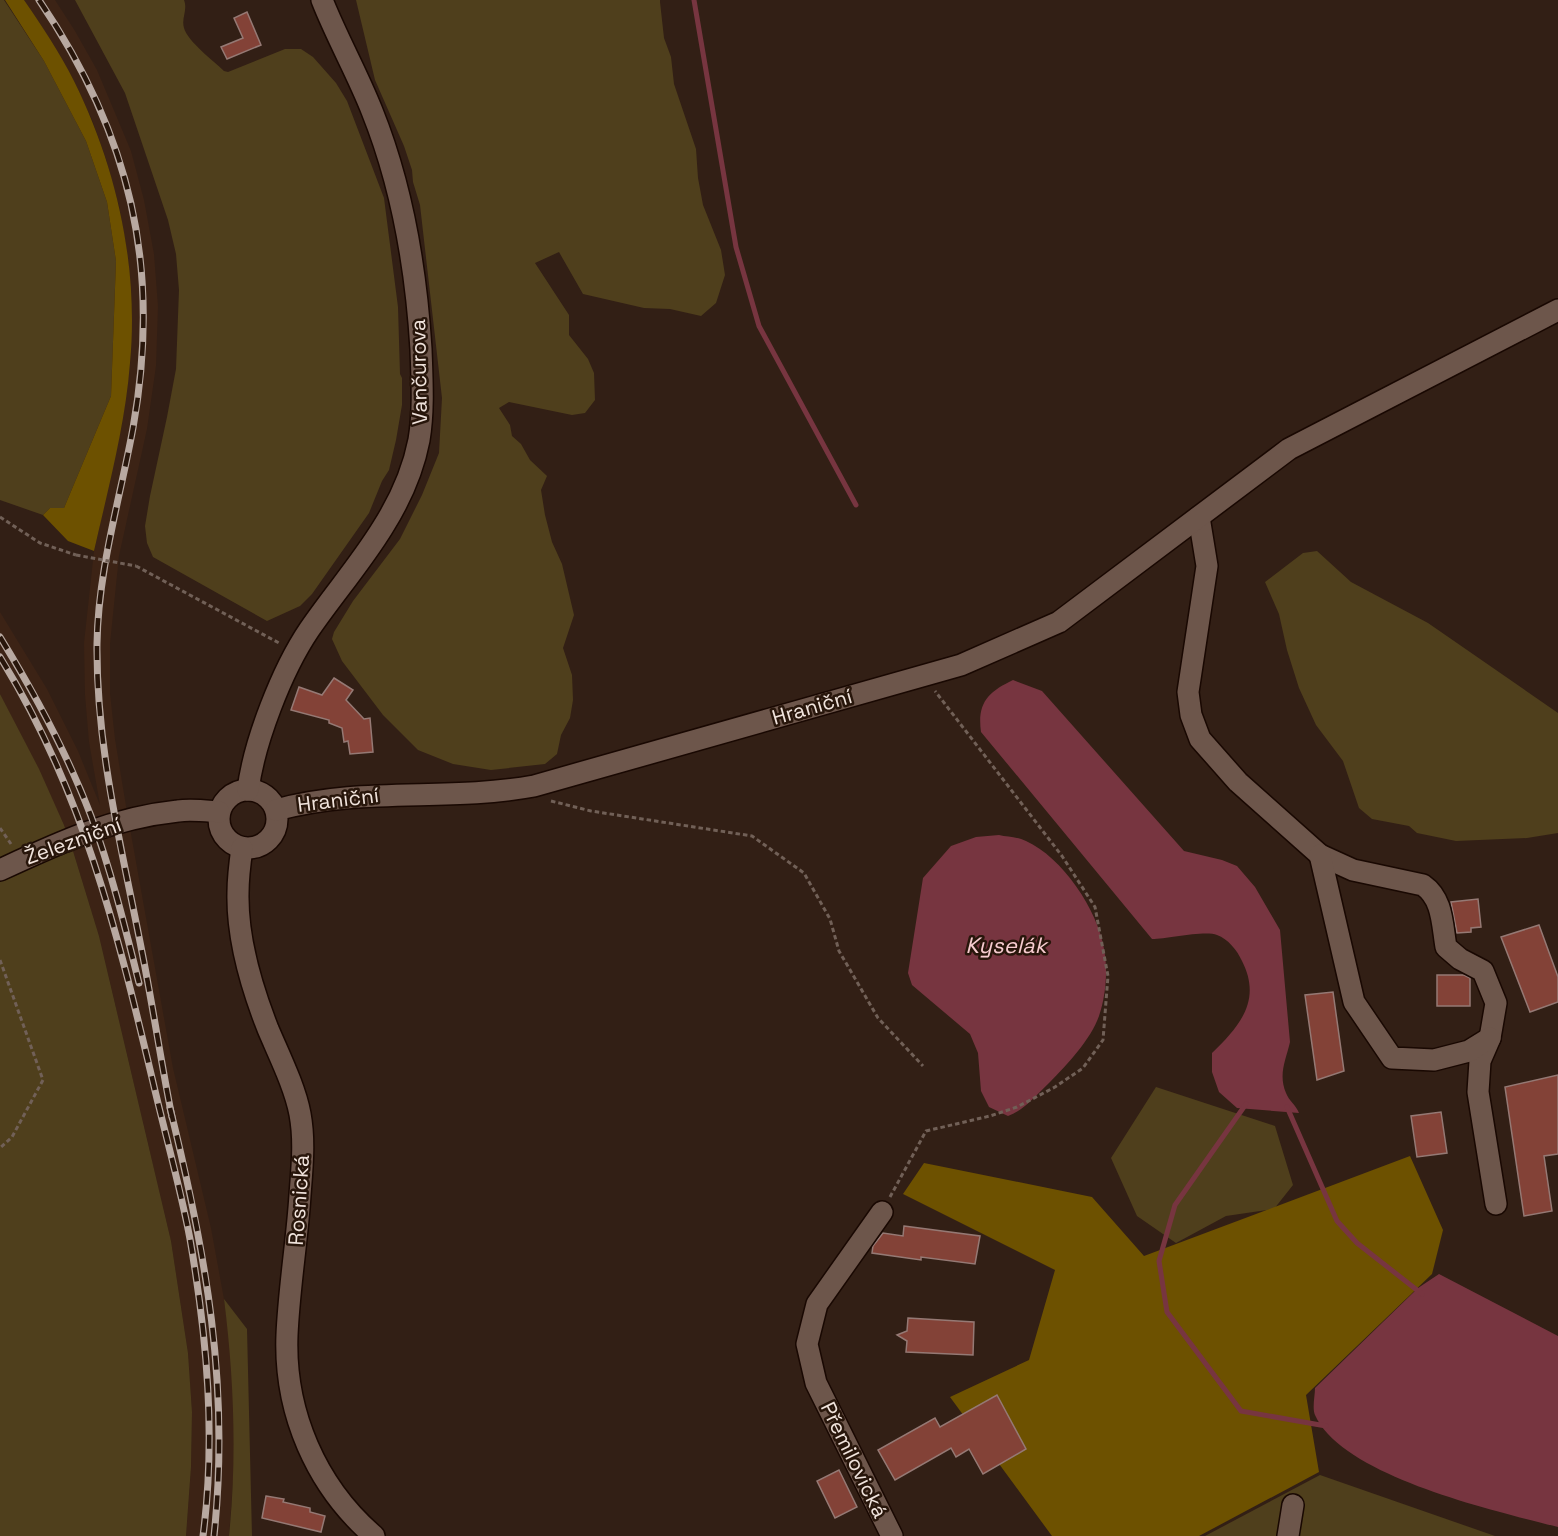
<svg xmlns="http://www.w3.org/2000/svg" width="1558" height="1536" viewBox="0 0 1558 1536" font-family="'Space Grotesk',sans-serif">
	<rect width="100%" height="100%" fill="#321f15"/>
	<path fill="#3c2315" d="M24,0H55L75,31L97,70L131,151L144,200L154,254L158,306L156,366L147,429L119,556L110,644V693L115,739L126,806L173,1068L211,1228L224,1299L231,1349L234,1411V1468L229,1536H186L191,1467L192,1412L188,1353L171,1241L99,936L73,851L64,825L0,694V612L47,689L78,751L100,805L89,742L85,695L84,643L94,551L122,424L130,364L132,307L128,257L119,206L106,159L92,120L74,81L53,44Z"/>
	<g fill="#4f3f1c">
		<path d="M0,0H4L44,61L86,141L107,202L116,261L111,396L64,508H50L43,515L0,500Z"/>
		<path d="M75,0H184C188,10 181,18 184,28C188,42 214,61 224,71L228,72L285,49H301L313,57L336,83L347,101L384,198L398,307L400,374L402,378V405L396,440L389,470L382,481L369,513L312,594L300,606L267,621L153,557L147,543L145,526L150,496L167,417L176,369L179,290L176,254L168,220L125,93Z"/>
		<path d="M356,0H660V2L664,38L671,57L674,84L696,149L698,178L703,205L721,250L725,275L716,303L701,316L670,309L644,308L583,294L559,252L535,263L569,315V335L588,359L594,373L595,400L585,413L572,415L509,402L499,408L510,425L512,436L521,444L530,460L547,476L541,490L545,515L552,542L562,564L574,615L563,648L572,675L573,700L570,718L561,735L557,754L545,764L491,770L453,764L418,750L383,715L342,661L332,639L334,632L353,601L400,539L422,495L439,453L442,398L420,205L413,182L412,170L404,146L375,80Z"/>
		<path d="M1317,551L1351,582L1428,623L1558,713V833L1527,838L1456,841L1417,833L1409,826L1372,819L1359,808L1343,761L1316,725L1299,688L1287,650L1279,614L1265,582L1303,553Z"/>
		<path d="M0,694L39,769L64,825L73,851L99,936L171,1241L188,1353L192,1412L191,1467L186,1536H0Z"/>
		<path d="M1156,1087L1275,1126L1293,1185L1274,1209L1226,1216L1176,1243L1137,1216L1111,1158Z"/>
		<path d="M224,1299L247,1329L252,1536H229C237,1457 234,1378 224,1299Z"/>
		<path d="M1320,1475L1495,1536H1205Z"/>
	</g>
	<g fill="#6d5100">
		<path d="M5,0H24C42,26 60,53 74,81C117,168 139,267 130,363C125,427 108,489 94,551L68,541L43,515L50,508H64L111,396L116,261L107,202L86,141L44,61Z"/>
		<path d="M1410,1156L1443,1230L1432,1274L1306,1395L1319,1472L1199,1536H1052L950,1397L1029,1360L1055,1270L903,1194L924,1163L1092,1197L1144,1256Z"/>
	</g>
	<g fill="#773540">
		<path d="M1013,680L1042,691L1184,851L1222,860L1237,866L1255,887L1280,930L1290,1042C1286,1060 1278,1074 1286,1093C1289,1101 1296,1105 1299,1113L1237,1108L1219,1092L1212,1072V1053C1240,1026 1262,1000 1242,961C1237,950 1228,939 1217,935C1205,930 1167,939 1152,939L981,732C977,703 988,692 1013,680Z"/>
		<path d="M999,835C1008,837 1018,837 1026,841C1062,857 1098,910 1104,949C1108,970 1106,995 1099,1016C1091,1039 1067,1065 1050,1082C1037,1094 1025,1110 1008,1116L989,1107L981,1091L978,1053L970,1034L912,985L908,973L923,878L951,846L976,837Z"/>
		<path d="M1439,1274L1558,1336V1527C1496,1511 1343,1477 1315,1415C1312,1408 1315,1396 1315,1388L1418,1288Z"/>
	</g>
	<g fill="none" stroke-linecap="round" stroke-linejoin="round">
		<g stroke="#773540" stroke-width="5">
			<path d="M694,0L736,247L759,326L856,505"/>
			<path d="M1246,1104L1175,1205L1159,1261L1167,1312L1241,1411L1326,1426"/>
			<path d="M1287,1107L1337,1221L1357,1243L1422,1294"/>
		</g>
	</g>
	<g fill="#834237" stroke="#957974" stroke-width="1.5">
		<path d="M247,12L261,45L227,59L221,47L243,38L234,18Z"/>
		<path d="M334,678L353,690L346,700L364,719L370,718L373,752L350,754L348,741L344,742L342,728L329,723V720L291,710L299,687L322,695Z"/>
		<path d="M1478,899L1481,927L1471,928V932L1457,933L1451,902Z"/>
		<path d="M1539,925L1558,977V1002L1530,1012L1501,937Z"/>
		<path d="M1437,975H1464L1470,978V1006H1437Z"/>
		<path d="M1333,992L1344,1071L1317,1080L1305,995Z"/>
		<path d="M1558,1075V1154L1544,1156L1552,1211L1524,1216L1505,1087Z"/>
		<path d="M1441,1112L1447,1153L1417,1157L1411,1116Z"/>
		<path d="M904,1226L980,1236L975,1264L921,1257V1260L872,1253L873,1246L883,1233L903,1236Z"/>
		<path d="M908,1318L974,1322L973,1355L906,1352L907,1341L897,1335L907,1331Z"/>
		<path d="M997,1395L1026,1449L983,1474L969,1449L956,1457L951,1448L895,1480L878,1450L935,1418L940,1427Z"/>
		<path d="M839,1470L857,1507L835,1518L817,1481Z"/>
		<path d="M266,1496L284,1499L283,1502L310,1508V1512L325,1516L321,1532L262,1518Z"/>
	</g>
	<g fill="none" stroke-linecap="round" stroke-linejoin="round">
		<g stroke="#190802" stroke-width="24">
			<g id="minor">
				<path d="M1199,517L1207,566L1188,692L1191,715L1200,739L1238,782L1320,855L1353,870L1423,885C1443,899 1442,924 1446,947L1460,959L1483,971L1496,1003L1490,1038L1480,1061L1478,1092L1496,1204"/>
				<circle cx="248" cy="819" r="29"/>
				<path d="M248,790C254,742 282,670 309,630C333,595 361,563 383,527C400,500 413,471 419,440C424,410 422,379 421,349C416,268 403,188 372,111C357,73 337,38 322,0"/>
				<path d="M276,810C363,786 447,802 534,786L961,665L1059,622L1289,449L1558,310"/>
				<path d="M242,848C240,862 238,878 238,893C237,939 251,986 268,1029C279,1055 295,1087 300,1114C305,1141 302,1168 300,1195C297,1242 289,1288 287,1335C284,1412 316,1486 374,1536"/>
				<path d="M1320,855L1354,1002L1392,1058L1434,1060L1469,1051L1490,1038"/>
				<path d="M0,870C60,842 112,818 178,811C191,809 206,811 219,812"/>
				<path d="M882,1212L817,1304L807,1344L816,1383L892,1536"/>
				<path d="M1288,1536L1293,1505"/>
			</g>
		</g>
		<g stroke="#716057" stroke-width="3" stroke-dasharray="4.5 3" stroke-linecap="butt">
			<path d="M0,517L40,543L76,555"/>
			<path d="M136,566L279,643"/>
			<path d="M551,801L591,811L752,836L804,873L830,919L839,951L878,1018L923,1066"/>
			<path d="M0,828L11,844"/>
			<path d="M0,960L43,1080L12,1137L0,1148"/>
			<path d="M890,1197L926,1131L990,1116L1017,1107L1055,1087L1083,1068L1103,1040L1108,976L1095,907L1062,856L935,691"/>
		</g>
		<use href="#minor" stroke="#6d564b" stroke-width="21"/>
		<g stroke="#b8a9a1" stroke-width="7">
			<g id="rail">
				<path d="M39,0C130,134 162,267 133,428C120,499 98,570 97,644C96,749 122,849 142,952C153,1007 161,1062 172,1117"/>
				<path d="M0,637C35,694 67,753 91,816C111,870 125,927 139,983"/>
				<path d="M0,657C83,791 117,931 153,1082C165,1134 180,1186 190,1239C207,1337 216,1437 203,1536"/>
				<path d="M170,1108C206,1254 230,1385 214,1536"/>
			</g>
		</g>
		<use href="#rail" stroke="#28160b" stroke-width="4.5" stroke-dasharray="14" stroke-linecap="butt"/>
		<path stroke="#716057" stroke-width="3" stroke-dasharray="4.5 3" stroke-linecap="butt" d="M76,555L136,566"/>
	</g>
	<g text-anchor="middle" stroke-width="5" stroke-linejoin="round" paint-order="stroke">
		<g font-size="21" fill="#f0e3dc" stroke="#28160b">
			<text transform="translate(419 372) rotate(-91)" y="7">Vančurova</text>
			<text transform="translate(812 707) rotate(-16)" y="7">Hraniční</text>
			<text transform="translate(338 800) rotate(-7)" y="7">Hraniční</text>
			<text transform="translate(73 841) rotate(-20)" y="7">Železniční</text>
			<text transform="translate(299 1200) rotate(-86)" y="7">Rosnická</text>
			<text transform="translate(854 1460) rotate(64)" y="7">Přemilovická</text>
		</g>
		<g font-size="22" font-style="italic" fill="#f7ccd0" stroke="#28160b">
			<text x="1006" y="953">Kyselák</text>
		</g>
	</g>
</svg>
